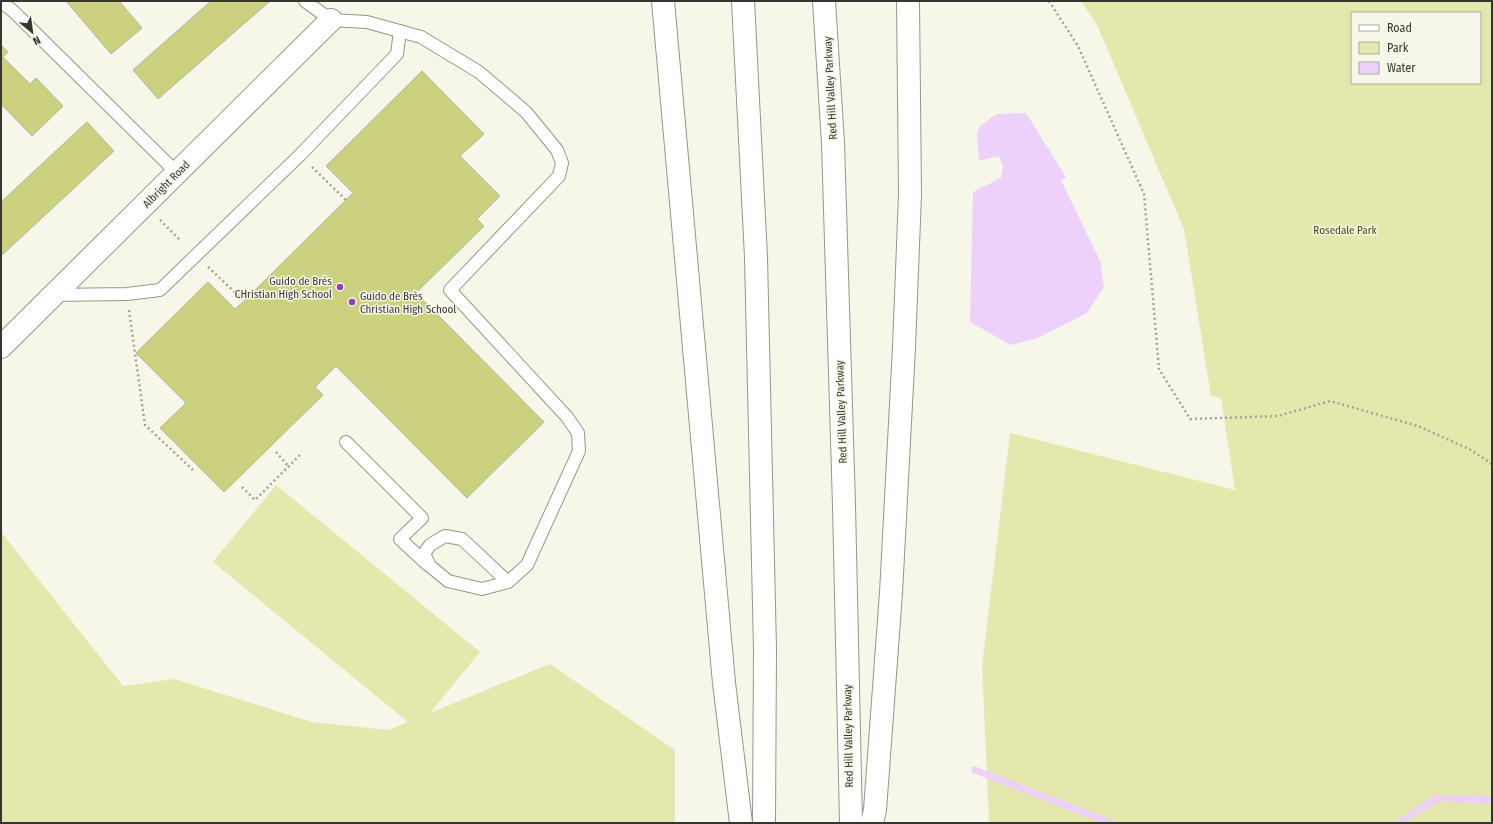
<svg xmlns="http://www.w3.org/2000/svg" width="1493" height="824" viewBox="0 0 1493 824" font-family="'Fira Sans Condensed',sans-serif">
	<rect width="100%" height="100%" fill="#f6f7e9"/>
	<g fill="#e4e8ac" fill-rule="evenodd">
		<path d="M1081,1H1492V823H989L982,666L1010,433L1235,490L1221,398L1211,396L1184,229L1097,25ZM1352,13H1480V83H1352Z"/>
		<path d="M276,485L480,652L430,713L550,664L675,750V823H1V532L123,686L174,679L312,722L388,730L408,722L213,562Z"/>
	</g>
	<path fill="#edd1fb" d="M1026,113L1066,177L1061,180L1100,261L1104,287L1087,313L1038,338L1011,345L970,322L973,192L1001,178L1003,167L999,156L979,161L977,132L980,126L997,114Z"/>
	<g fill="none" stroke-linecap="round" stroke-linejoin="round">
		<g stroke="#edd1fb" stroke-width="7">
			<path d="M975,770L1111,823"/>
			<path d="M1399,823L1437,798L1492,800"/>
		</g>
	</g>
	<g fill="#ccd17e" stroke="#b3b4a6">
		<path d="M66,1H119L142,28L111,54Z"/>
		<path d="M211,1H270L158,99L133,70Z"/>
		<path d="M1,45L8,52L3,57L30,84L36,78L63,106L32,136L1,104Z"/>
		<path d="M422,71L484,134L460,156L500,196L477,219L484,226L416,293L544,422L467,498L336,366L315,387L323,395L224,492L160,428L186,403L136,353L208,282L235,309L244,301L353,193L326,166Z"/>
		<path d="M87,122L114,151L1,256V202Z"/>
	</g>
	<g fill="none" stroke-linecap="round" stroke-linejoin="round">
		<g stroke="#969789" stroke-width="14">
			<g id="lane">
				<path d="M305,1L331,20L367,22L421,37L479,72L526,112L557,150L562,163L559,176L450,290L567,417L578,433L579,451L527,565L508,582L482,589L448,581L430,566L424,554L430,545L445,536L462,539L508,582"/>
				<path d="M1,2L13,11L177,173"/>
				<path d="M53,295L127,294L160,290L300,155L397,54L400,31"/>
				<path d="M346,442L422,518L400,539L427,564"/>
			</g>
		</g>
		<g stroke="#969789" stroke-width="24">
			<path id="street" d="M1,347L331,20"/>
		</g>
		<g stroke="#969789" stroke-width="24">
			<g id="highway">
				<path d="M663,1L724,683L741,823"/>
				<path d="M743,1L756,257L765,649L764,823"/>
				<path d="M824,1L833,143L844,505L851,823"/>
				<path d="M872,823L875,810L891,593L904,347L910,195L908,1"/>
			</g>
		</g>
		<g stroke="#a3a399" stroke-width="2.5" stroke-dasharray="2 3" stroke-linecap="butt">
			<path d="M1049,1L1078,46L1144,194L1159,369L1190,419L1278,416L1330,401L1418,426L1469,449L1492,464"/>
			<path d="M312,167L346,200"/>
			<path d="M160,220L181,241"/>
			<path d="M208,267L244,301"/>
			<path d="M129,310L145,425L193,470"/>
			<path d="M276,452L289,467"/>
			<path d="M242,487L255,500L300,455"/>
		</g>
		<use href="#lane" stroke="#fff" stroke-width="12"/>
		<use href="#street" stroke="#fff" stroke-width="22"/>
		<use href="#highway" stroke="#fff" stroke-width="22"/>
	</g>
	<g fill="#9041b1" stroke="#f6f7e9" stroke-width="1.5">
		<circle cx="340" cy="287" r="4"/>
		<circle cx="352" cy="302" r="4"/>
	</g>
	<g text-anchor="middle" stroke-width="3" stroke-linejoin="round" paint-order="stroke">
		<g font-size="11" fill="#363631" stroke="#f6f7e9">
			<text transform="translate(830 88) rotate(-93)" y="4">Red Hill Valley Parkway</text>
			<text transform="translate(166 184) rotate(-45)" y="4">Albright Road</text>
			<text transform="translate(841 412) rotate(-92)" y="4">Red Hill Valley Parkway</text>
			<text transform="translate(848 736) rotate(-91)" y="4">Red Hill Valley Parkway</text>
		</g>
		<g font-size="11" fill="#454604" stroke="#f6f7e9">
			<text x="1345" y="234">Rosedale Park</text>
		</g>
		<g font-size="11" fill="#363631" stroke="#f6f7e9" text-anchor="end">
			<text x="332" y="285">Guido de Brès<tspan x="332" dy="13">CHristian High School</tspan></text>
			<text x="360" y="300" text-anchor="start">Guido de Brès<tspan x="360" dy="13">Christian High School</tspan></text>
		</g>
	</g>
	<rect width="1493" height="824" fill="none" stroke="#363631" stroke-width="4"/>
	<rect x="1351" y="12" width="130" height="72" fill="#f6f7e9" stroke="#a9aa9f"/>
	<rect x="1359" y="25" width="20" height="6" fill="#ffffff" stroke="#a9aa9f"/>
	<text x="1387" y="32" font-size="12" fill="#363631">Road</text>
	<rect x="1359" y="42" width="20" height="12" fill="#e4e8ac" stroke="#a9aa9f"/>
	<text x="1387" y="52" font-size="12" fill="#363631">Park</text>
	<rect x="1359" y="62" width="20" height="12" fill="#edd1fb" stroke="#a9aa9f"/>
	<text x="1387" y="72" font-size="12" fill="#363631">Water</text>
	<g transform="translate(32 32) rotate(151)" stroke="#f6f7e9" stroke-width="3" paint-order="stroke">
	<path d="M0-3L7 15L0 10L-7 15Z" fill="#363631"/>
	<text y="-6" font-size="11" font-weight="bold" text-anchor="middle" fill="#363631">N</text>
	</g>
</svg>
